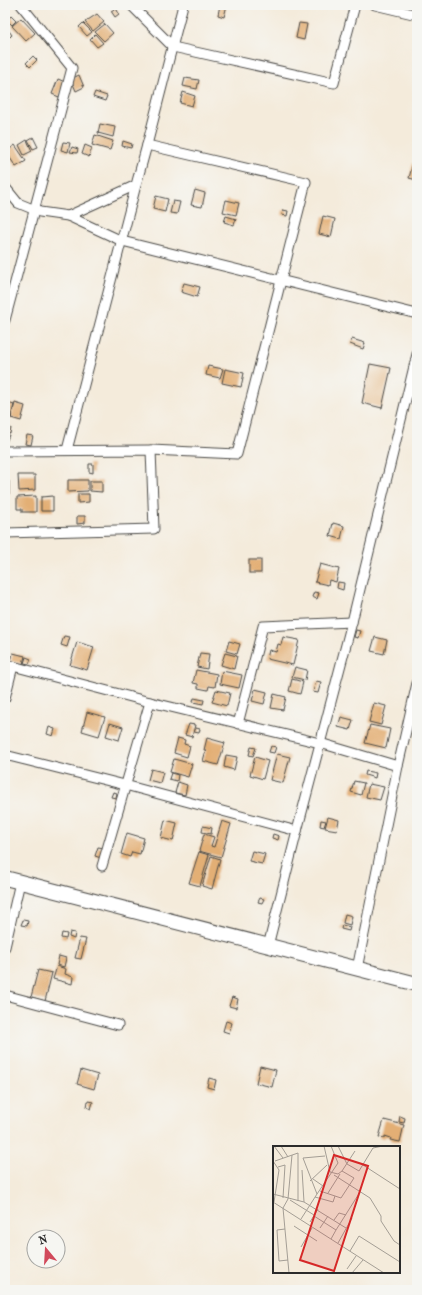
<svg xmlns="http://www.w3.org/2000/svg" width="422" height="1295" viewBox="0 0 422 1295" font-family="'IM FELL French Canon',serif">
	<rect width="100%" height="100%" fill="#f6f6f2"/>
	<filter id="ink" filterUnits="userSpaceOnUse"><feTurbulence type="fractalNoise" baseFrequency=".025" numOctaves="2"/><feDisplacementMap in="SourceGraphic" scale="8" xChannelSelector="R" yChannelSelector="G"/><feConvolveMatrix kernelMatrix="1 2 1 2 8 2 1 2 1" color-interpolation-filters="sRGB"/></filter>
	<filter id="wash" filterUnits="userSpaceOnUse"><feTurbulence type="fractalNoise" baseFrequency=".012" numOctaves="4" result="noise"/><feDisplacementMap in="SourceGraphic" scale="16" xChannelSelector="R" yChannelSelector="G"/><feGaussianBlur stdDeviation="0.9" result="paint"/><feColorMatrix in="noise" values="0 0 0 0 0 0 0 0 0 0 0 0 0 0 0 0 0 1.4 0 .05"/><feComposite in="paint" operator="in"/></filter>
	<g filter="url(#wash)">
		<rect width="100%" height="100%" fill="#f4ebdb"/>
		<g id="blocks">
			<g fill="#e3af74">
				<path d="M220,5H227L224,17L218,15Z"/>
				<path d="M116,8L119,14L115,17L111,11Z"/>
				<path d="M97,14L104,22L93,31L85,22Z"/>
				<path d="M11,16L16,21L12,25L7,20Z"/>
				<path d="M21,18L35,33L26,41L12,26Z"/>
				<path d="M83,23L92,32L87,36L79,27Z"/>
				<path d="M299,23L307,24L304,40L296,38Z"/>
				<path d="M105,24L113,33L104,41L95,32Z"/>
				<path d="M9,31L12,35L10,37L6,33Z"/>
				<path d="M95,34L103,43L97,47L90,39Z"/>
				<path d="M33,56L37,60L30,67L26,63Z"/>
				<path d="M79,75L84,87L76,91L71,79Z"/>
				<path d="M185,78L199,80L197,89L183,86Z"/>
				<path d="M58,79L65,82L59,97L52,94Z"/>
				<path d="M95,92L107,96L105,101L93,97Z"/>
				<path d="M183,92L195,96L192,106L180,103Z"/>
				<path d="M100,124L115,127L113,137L98,133Z"/>
				<path d="M95,135L113,141L110,150L92,145Z"/>
				<path d="M33,137L38,147L33,149L28,140Z"/>
				<path d="M27,140L32,151L24,155L19,145Z"/>
				<path d="M123,141L132,144L131,148L122,146Z"/>
				<path d="M63,142L70,143L68,152L61,150Z"/>
				<path d="M15,145L26,161L16,167L6,152Z"/>
				<path d="M85,145L92,148L89,157L82,154Z"/>
				<path d="M72,147L78,149L77,153L70,152Z"/>
				<path d="M413,163L417,164V180L409,178Z"/>
				<path d="M195,190L205,193L202,207L191,205Z"/>
				<path d="M156,196L168,199L165,212L153,209Z"/>
				<path d="M226,200L239,203L236,215L223,212Z"/>
				<path d="M173,201L180,202L177,214L170,213Z"/>
				<path d="M283,210L288,211L287,216L282,215Z"/>
				<path d="M226,216L236,219L234,225L224,222Z"/>
				<path d="M323,216L335,219L331,237L319,234Z"/>
				<path d="M184,283L200,287L197,297L181,292Z"/>
				<path d="M352,339L365,343L363,349L350,344Z"/>
				<path d="M370,364L391,368L382,408L362,403Z"/>
				<path d="M208,366L223,369L220,378L206,375Z"/>
				<path d="M225,369L244,373L241,387L222,383Z"/>
				<path d="M5,402L14,405L10,419L5,417Z"/>
				<path d="M15,403L25,406L21,421L11,418Z"/>
				<path d="M5,427L11,428L10,434L5,432Z"/>
				<path d="M5,434L9,435L5,445Z"/>
				<path d="M27,435L33,436L31,445L25,444Z"/>
				<path d="M89,464H93V473L89,472Z"/>
				<path d="M18,475H35V490L19,491Z"/>
				<path d="M68,480H88V491L68,492Z"/>
				<path d="M5,481H9V494L5,493Z"/>
				<path d="M90,481H102V492L90,491Z"/>
				<path d="M78,494H89V502L78,503Z"/>
				<path d="M36,496V512H22V509H17V497Z"/>
				<path d="M53,496V511H41V497Z"/>
				<path d="M77,516H85V523L77,524Z"/>
				<path d="M333,523L344,526L341,539L330,536Z"/>
				<rect x="249" y="560" width="12" height="13"/>
				<path d="M320,564L339,569L336,582L329,580L328,585L315,582Z"/>
				<path d="M338,582L344,583L343,590L337,588Z"/>
				<path d="M314,592L319,593L317,599L312,597Z"/>
				<path d="M356,630L360,631L358,638L354,637Z"/>
				<path d="M64,636L70,637L67,647L61,645Z"/>
				<path d="M283,637L299,640L293,665L267,659L269,650L276,652L278,644L281,645Z"/>
				<path d="M375,637L387,640L384,654L371,651Z"/>
				<path d="M229,641L240,644L237,654L226,651Z"/>
				<path d="M77,642L94,647L87,670L70,665Z"/>
				<path d="M13,653L25,656L23,664L11,661Z"/>
				<path d="M200,653L209,654L207,669L197,667Z"/>
				<path d="M225,653L237,656L234,669L221,665Z"/>
				<path d="M26,657L31,659L29,664L24,663Z"/>
				<path d="M295,667L307,670L305,680L292,677Z"/>
				<path d="M196,670L217,674L215,687L209,686L208,690L198,688V684L193,683Z"/>
				<path d="M222,671L242,675L239,688L220,684Z"/>
				<path d="M292,679L303,682L300,694L289,691Z"/>
				<path d="M316,681L321,682L318,693L313,692Z"/>
				<path d="M255,689L267,692L264,704L252,701Z"/>
				<path d="M216,690L230,693L227,706L212,702Z"/>
				<path d="M274,694L286,697L283,710L271,708Z"/>
				<path d="M194,698L204,700L203,704L193,702Z"/>
				<path d="M374,703L386,706L381,725L369,722Z"/>
				<path d="M87,712L105,717L99,736L82,731Z"/>
				<path d="M341,717L353,720L350,730L338,727Z"/>
				<path d="M110,723L123,727L119,740L106,736Z"/>
				<path d="M189,724L195,725L192,737L185,735Z"/>
				<path d="M370,725L390,729L386,748L365,743Z"/>
				<path d="M49,727L55,729L53,736L47,734Z"/>
				<path d="M196,728L200,729L199,733L194,732Z"/>
				<path d="M178,738L185,740L184,744L190,746L187,757L174,753Z"/>
				<path d="M207,738L225,743L218,765L203,761L206,750H204Z"/>
				<path d="M271,746L276,747L274,753L269,752Z"/>
				<path d="M251,747L256,748L253,756L249,755Z"/>
				<path d="M277,754L290,757L283,783L270,780Z"/>
				<path d="M226,755L237,757L234,770L224,767Z"/>
				<path d="M255,757L268,761L263,779L250,775Z"/>
				<path d="M174,759L192,764L188,777L170,772Z"/>
				<path d="M151,769L163,772L160,783L148,780Z"/>
				<path d="M366,771L376,773L375,778L365,775Z"/>
				<path d="M171,773L178,775L177,781L169,779Z"/>
				<path d="M354,781L364,783L361,795L351,792Z"/>
				<path d="M178,782L187,785L185,795L175,793Z"/>
				<path d="M369,784L384,787L380,800L366,797Z"/>
				<path d="M113,792L117,793L116,798L111,797Z"/>
				<path d="M328,817L339,820L337,830L325,828Z"/>
				<path d="M165,820L177,823L173,841L161,838Z"/>
				<path d="M321,820L326,821L324,827L320,826Z"/>
				<path d="M222,821L231,824L221,857L199,851L204,834L214,837L211,846L214,847Z"/>
				<path d="M203,826L212,828L211,834L202,832Z"/>
				<path d="M127,833L144,838L140,854L132,852L130,857L121,854Z"/>
				<path d="M273,834L279,836L278,840L272,838Z"/>
				<path d="M98,847L104,848L101,858L95,856Z"/>
				<path d="M252,851L265,854L262,864L249,861Z"/>
				<path d="M199,852L209,855L200,886L189,883Z"/>
				<path d="M211,856L220,859L212,889L202,886Z"/>
				<path d="M260,898L264,899L262,903L258,902Z"/>
				<path d="M345,914L352,916L350,925L343,923Z"/>
				<path d="M23,920L28,921L27,926L21,925Z"/>
				<path d="M342,925L350,927L349,931L341,929Z"/>
				<path d="M70,932L75,933L74,939L69,937Z"/>
				<path d="M62,933L67,934L66,939L61,938Z"/>
				<path d="M80,938L86,939L81,959L75,958Z"/>
				<path d="M59,956L66,958L64,967L57,965Z"/>
				<path d="M57,966L66,969L65,974L73,977L72,984L53,979Z"/>
				<path d="M38,970L52,973L45,1001L31,997Z"/>
				<path d="M232,997L238,999L236,1008L229,1006Z"/>
				<path d="M226,1021L232,1023L229,1033L223,1031Z"/>
				<path d="M260,1066L276,1070L272,1087L256,1083Z"/>
				<path d="M81,1070L98,1075L94,1089L77,1084Z"/>
				<path d="M209,1078L216,1080L214,1089L207,1087Z"/>
				<path d="M88,1101L93,1102L91,1109L87,1107Z"/>
				<path d="M400,1116L405,1118L404,1123L399,1122Z"/>
				<path d="M384,1120L404,1125L400,1142L390,1140L391,1138L385,1136V1138L379,1137Z"/>
			</g>
		</g>
	</g>
	<g filter="url(#ink)">
		<use href="#blocks" fill-opacity="0" stroke="#494845" stroke-width="1"/>
		<g fill="none" stroke-linecap="round" stroke-linejoin="round">
			<g stroke="#494845" stroke-width="11">
				<g id="minor">
					<path d="M131,5L173,47L334,83L355,5"/>
					<path d="M375,5L417,15"/>
					<path d="M147,145L183,5"/>
					<path d="M5,187L18,203L40,212L68,216L136,185L147,145L306,182L237,454L151,450L5,451"/>
					<path d="M68,216L122,241L417,314"/>
					<path d="M5,320L72,68L21,5"/>
					<path d="M67,450L136,185"/>
					<path d="M5,533L154,529L151,450"/>
					<path d="M5,664L150,702L320,743L398,766"/>
					<path d="M5,698L13,666"/>
					<path d="M238,724L263,626L352,622"/>
					<path d="M5,755L125,785L297,831L268,946"/>
					<path d="M297,831L352,622L417,354"/>
					<path d="M102,866L150,702"/>
					<path d="M5,947L20,882"/>
					<path d="M357,969L398,766L417,683"/>
					<path d="M5,995L118,1025"/>
				</g>
			</g>
			<g stroke="#494845" stroke-width="16">
				<path id="trunk" d="M5,878L417,984"/>
			</g>
			<use href="#minor" stroke="#fff" stroke-width="9"/>
			<use href="#trunk" stroke="#fff" stroke-width="14"/>
		</g>
	</g>
	<g transform="translate(273 1146)">
		<rect width="127" height="127" fill="#f4ebdb"/>
		<path fill="none" stroke="#a49e95" stroke-width="1" d="M1,0L10,12M8,0L15,11M65,0L74,18L86,25L100,2L110,0M0,15L6,24L1,56M2,15L25,7V55M90,19L127,43M5,21L12,19L10,52M29,24L31,56M69,25L82,5M61,29L97,52L108,70V75L121,95L127,99M40,33L50,40M37,35L54,19M47,45L68,52L81,32L69,25L65,28L57,26L51,0M55,47L67,28M0,48L31,56L73,82M44,48L65,17L58,0M42,51L60,56L62,50M17,54L41,69M0,56L111,127M41,70L63,84L58,93M28,73L44,48L30,12L52,10M61,74L66,67L73,69M37,76L45,63M21,80L44,95M47,82L55,70M12,83L4,84L6,115L15,114M63,84L87,46M65,97L79,72M28,101L39,82M77,105L86,90L127,116M74,123L83,110M16,127L10,62L15,53L19,9M79,127L90,114"/>
		<path fill="#d62828" fill-opacity="0.15" stroke="#d62828" stroke-width="2" d="M61,9L95,20L61,125L27,114Z"/>
		<rect width="127" height="127" fill="none" stroke="#2b2b2b" stroke-width="2"/>
	</g>
	<rect width="422" height="1295" fill="none" stroke="#f6f6f2" stroke-width="20"/>
	<g transform="translate(46 1249) rotate(342)"><circle r="19" fill="#f6f6f2" stroke="#a5a5a2"/>
	<path d="M0-3L7 15L0 10L-7 15Z" fill="#d1495b"/>
	<text y="-6" font-size="11" font-weight="bold" text-anchor="middle" fill="#2b2b2b">N</text>
	</g>
</svg>
